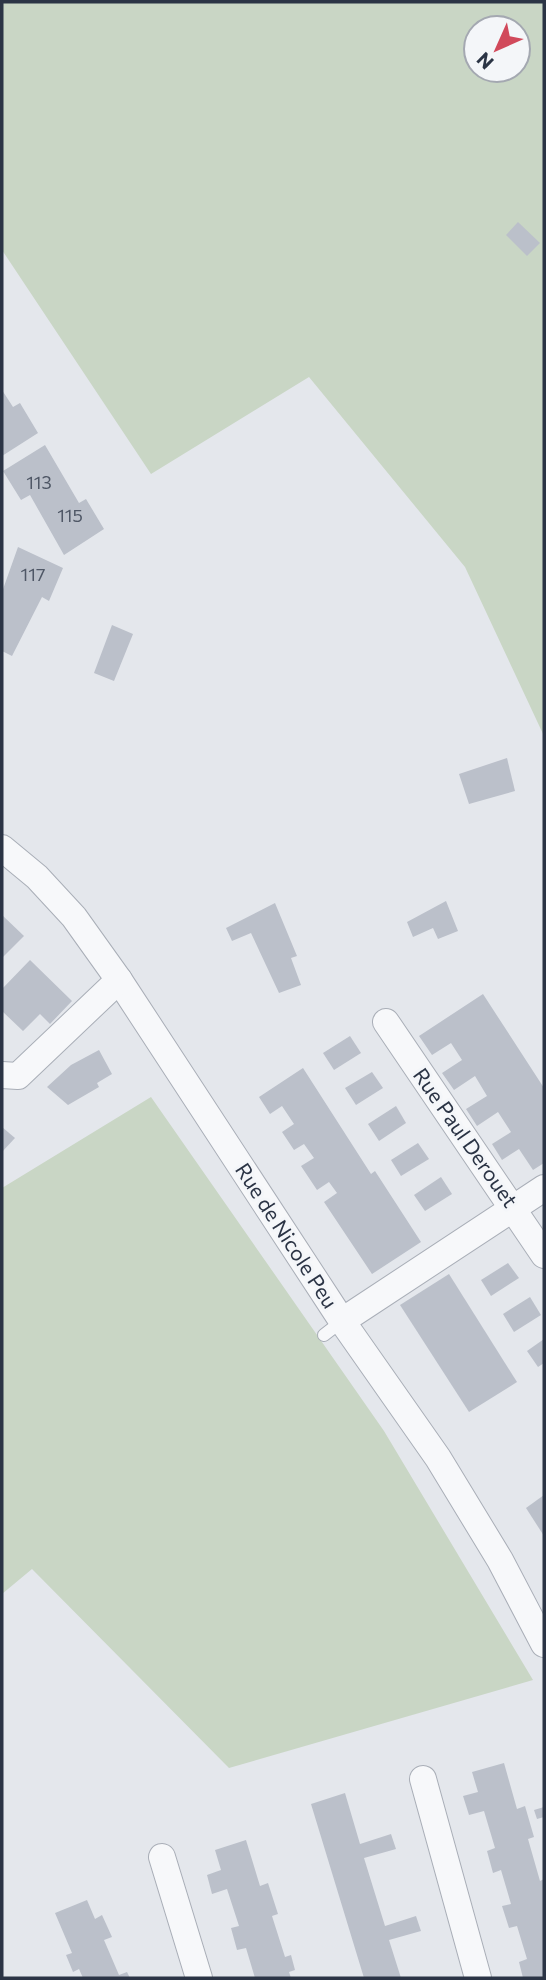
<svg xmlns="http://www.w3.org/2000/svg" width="546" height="1980" viewBox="0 0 546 1980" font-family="Commissioner,sans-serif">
	<rect width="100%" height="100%" fill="#e4e7ec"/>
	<g fill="#c9d6c5" fill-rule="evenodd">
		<path d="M2,2H544V736L465,567L309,377L151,474L2,250ZM476,28H518V70H476Z"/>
		<path d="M151,1097L384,1431L533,1680L229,1768L32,1569L2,1594V1188Z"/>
	</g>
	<g fill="#bbc0ca">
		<path d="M518,222L540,243L527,256L506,235Z"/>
		<path d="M2,390L13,407L20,403L38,433L2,456Z"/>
		<path d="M45,445L79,503L86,499L104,529L64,555L30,495L21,500L3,471Z"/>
		<path d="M18,547L63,568L49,601L42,597L12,656L2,651V592Z"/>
		<path d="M112,625L133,634L114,681L94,673Z"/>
		<path d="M507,758L515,791L469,804L459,774Z"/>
		<path d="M446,901L458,931L438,939L433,928L413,937L407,922Z"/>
		<path d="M275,903L297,956L291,958L301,985L279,993L251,933L232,941L226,928Z"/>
		<path d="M2,915L24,936L2,958Z"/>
		<path d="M30,960L72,1001L50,1024L40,1014L23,1031L2,1011V989Z"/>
		<path d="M483,994L544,1088V1163L533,1170L519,1149L502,1160L492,1144L511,1132L498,1112L477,1126L466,1109L487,1096L475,1076L454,1090L442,1073L462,1060L451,1043L432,1055L419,1036Z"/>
		<path d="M350,1036L361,1053L334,1070L323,1053Z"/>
		<path d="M99,1050L112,1074L97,1083L99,1087L68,1105L47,1087L71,1065Z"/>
		<path d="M303,1068L371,1174L375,1171L421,1242L372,1274L324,1202L337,1193L329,1182L317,1190L301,1166L314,1158L304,1144L294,1150L282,1132L294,1124L282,1106L270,1114L259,1097Z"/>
		<path d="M372,1072L383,1088L356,1105L345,1088Z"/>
		<path d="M396,1106L406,1123L379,1141L368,1124Z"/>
		<path d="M2,1127L15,1138L2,1152Z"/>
		<path d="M418,1143L429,1159L401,1176L391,1160Z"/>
		<path d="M441,1177L452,1194L425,1211L414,1195Z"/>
		<path d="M508,1263L519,1278L491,1296L481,1280Z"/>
		<path d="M449,1274L517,1382L469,1412L400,1305Z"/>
		<path d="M530,1297L541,1315L514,1332L503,1314Z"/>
		<path d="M544,1339V1363L538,1367L527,1351Z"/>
		<path d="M544,1495V1536L526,1508Z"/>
		<path d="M504,1763L517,1809L525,1806L534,1837L528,1839L540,1881L544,1879V1978H523L519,1962L527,1959L517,1926L509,1928L502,1906L511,1904L501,1870L493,1873L487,1851L495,1848L484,1811L469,1815L463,1796L478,1792L472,1772Z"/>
		<path d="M345,1793L360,1844L391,1834L396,1849L364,1858L385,1926L416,1916L421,1931L389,1940L401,1978H364L311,1804Z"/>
		<path d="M544,1807V1817L537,1819L534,1810Z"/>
		<path d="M246,1840L260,1886L268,1883L278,1914L272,1916L285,1957L291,1955L295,1970L289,1972L291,1978H255L246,1948L237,1950L231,1928L239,1926L227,1889L212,1894L207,1875L221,1870L215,1850Z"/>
		<path d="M87,1900L95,1919L102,1915L112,1937L104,1940L119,1975L127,1972L130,1978H83L79,1969L73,1972L66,1955L72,1953L55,1913Z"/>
	</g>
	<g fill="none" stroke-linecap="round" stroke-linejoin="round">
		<g stroke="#a9aeb7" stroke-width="14">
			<path id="lane" d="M324,1335L342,1321"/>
		</g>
		<g stroke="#a9aeb7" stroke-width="28">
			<g id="street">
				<path d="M2,848L37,877L74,917L119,980L342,1321L438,1458L500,1560L544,1644"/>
				<path d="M386,1022L544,1255"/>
				<path d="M2,1075L18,1076L119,980"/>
				<path d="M342,1321L544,1188"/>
				<path d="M423,1779L478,1978"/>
				<path d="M162,1857L199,1978"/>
			</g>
		</g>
		<use href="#lane" stroke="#f7f8fa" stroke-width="12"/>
		<use href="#street" stroke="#f7f8fa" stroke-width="26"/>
	</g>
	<g text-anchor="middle" stroke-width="6" stroke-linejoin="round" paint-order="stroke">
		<g font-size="18" fill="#4f5766">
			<text x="39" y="489">113</text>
			<text x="70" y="522">115</text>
			<text x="33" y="581">117</text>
		</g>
		<g font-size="21" fill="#2b3445" stroke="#f4f6f9">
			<text transform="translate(465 1138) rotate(55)" y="7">Rue Paul Derouet</text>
			<text transform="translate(286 1236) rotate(57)" y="7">Rue de Nicole Peu</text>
		</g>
	</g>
	<rect width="546" height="1980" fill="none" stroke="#2b3445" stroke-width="7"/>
	<g transform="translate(497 49) rotate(225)"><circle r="33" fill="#f4f6f9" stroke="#a4a8b1" stroke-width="2"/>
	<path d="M0-5L12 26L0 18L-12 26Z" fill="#d1495b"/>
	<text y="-10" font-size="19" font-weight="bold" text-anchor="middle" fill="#2b3445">N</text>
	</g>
</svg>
